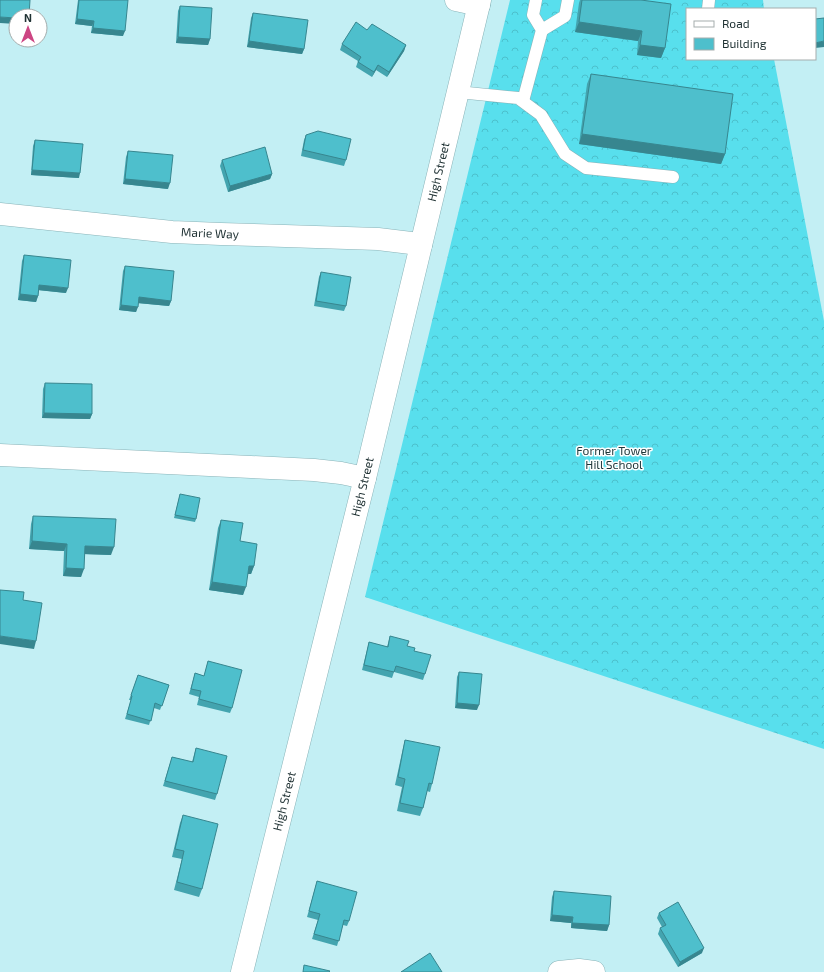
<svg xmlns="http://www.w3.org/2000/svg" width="824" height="972" viewBox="0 0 824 972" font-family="'Exo 2',sans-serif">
	<defs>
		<pattern id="forest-crowns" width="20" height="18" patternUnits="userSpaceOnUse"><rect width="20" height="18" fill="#58dfed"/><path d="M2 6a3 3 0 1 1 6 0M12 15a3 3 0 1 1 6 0" fill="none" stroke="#4cc0cc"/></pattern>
	</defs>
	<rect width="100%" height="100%" fill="#c3eff4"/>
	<path fill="url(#forest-crowns)" d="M510,0H763L764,9H687V59H774L824,321V749L365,597Z"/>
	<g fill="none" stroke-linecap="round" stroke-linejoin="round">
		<g stroke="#89b3b8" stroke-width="13">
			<g id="service">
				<path d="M708,9L709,0"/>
				<path d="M542,30L565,16L568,0"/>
				<path d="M458,92L518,98L541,115L565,154L586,168L673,177"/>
				<path d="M523,101L542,30L533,15L536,0"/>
			</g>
		</g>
		<g stroke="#89b3b8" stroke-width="23">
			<g id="minor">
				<path d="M456,0L479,5"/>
				<path id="s1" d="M0,214L172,232L221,234L378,239L411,243L421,245"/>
				<path d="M0,455L314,470L341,473L365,478"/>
				<path id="s2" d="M242,972L365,478L480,0"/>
				<path d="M559,972L579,970L594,972"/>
			</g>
		</g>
		<use href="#service" stroke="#fff" stroke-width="12"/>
		<use href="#minor" stroke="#fff" stroke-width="22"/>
	</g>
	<g fill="#43a4af">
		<path d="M78,0H124L123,36L91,33L92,26L75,24Z"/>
		<path d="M580,0H641L665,48L661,58L637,55L638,41L575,32L579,3Z"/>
		<path d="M180,6L210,39L208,45L176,43L178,11Z"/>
		<path d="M253,13L304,49L302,54L247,47L251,18Z"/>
		<path d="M367,30L406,45L404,51L387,77L376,70L372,77L356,67L358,61L340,50L342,44Z"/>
		<path d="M591,74L725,154L721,164L579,144L587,84Z"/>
		<path d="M306,135L346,160L344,166L301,156L304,140Z"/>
		<path d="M35,140L79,178L31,175L33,146Z"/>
		<path d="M128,151L168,189L123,184L126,157Z"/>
		<path d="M222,160L272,174L270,179L228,192L220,166Z"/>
		<path d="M24,255L66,293L39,290L38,296L36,302L18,300L22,261Z"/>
		<path d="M125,266L171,301L169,306L138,303L136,312L119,310L123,271Z"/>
		<path d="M321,272L346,306L344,311L314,306L319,277Z"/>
		<path d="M45,383L92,414L90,419L42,418L43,389Z"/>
		<path d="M180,494L196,519L195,522L174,518Z"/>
		<path d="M33,516L111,555L85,554L81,577L63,576L64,551L29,549L31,524Z"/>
		<path d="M221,520L254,566L251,574H248L243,595L209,590L218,528Z"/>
		<path d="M390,636L414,651L425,674L423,680L394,672L392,678L362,670L369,642L387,647Z"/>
		<path d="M208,661L232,708L230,713L197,705L199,697L189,694L195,673L204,676Z"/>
		<path d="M459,672L477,710L455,708L457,677Z"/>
		<path d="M138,675L169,685L160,710L154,708L149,725L125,719L131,700H129Z"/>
		<path d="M405,740L432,784L430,792L427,791L423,808L420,816L397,811L402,787L395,785L403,748Z"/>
		<path d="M196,748L217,794L215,800L163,786L172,757L192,762Z"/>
		<path d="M183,815L202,889L199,897L174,890L182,859L172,857L180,823Z"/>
		<path d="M317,881L349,921L347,926L343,925L337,946L312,939L318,920L307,917Z"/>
		<path d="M554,891L609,925L607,931L571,928V923L550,921L552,897Z"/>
		<path d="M659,913L702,953L678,967L658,934L660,928L662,927L657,918Z"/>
	</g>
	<g fill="#37868f">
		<path d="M0,17L16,18V24L0,23Z"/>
		<path d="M77,19L94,21L92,26L75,24Z"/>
		<path d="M579,22L642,31L638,41L575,32Z"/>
		<path d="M93,28L125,31L123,36L91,33Z"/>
		<path d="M178,37L210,39L208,45L176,43Z"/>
		<path d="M249,41L304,49L302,54L247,47Z"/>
		<path d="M824,41V47L815,48V43Z"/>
		<path d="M406,45L404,51L387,77L389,72Z"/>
		<path d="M640,45L665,48L661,58L637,55Z"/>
		<path d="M378,65L376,70L372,77L374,72Z"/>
		<path d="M582,134L725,154L721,164L579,144Z"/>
		<path d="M32,170L80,173L79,178L31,175Z"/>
		<path d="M272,174L270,179L228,192L230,186Z"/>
		<path d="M125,179L170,183L168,189L123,184Z"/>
		<path d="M39,285L68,288L66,293L37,290Z"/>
		<path d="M20,294L38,296L36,302L18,300Z"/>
		<path d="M139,297L171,301L169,306L137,303Z"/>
		<path d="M121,305L138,307L136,312L119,310Z"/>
		<path d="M44,413L92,414L90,419L42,418Z"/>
		<path d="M32,541L67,544L64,551L29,549Z"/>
		<path d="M85,546L114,547L111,555L82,554Z"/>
		<path d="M249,566H254L251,574H246Z"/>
		<path d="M66,568L84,569L81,577L63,576Z"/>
		<path d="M212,582L246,587L243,595L209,590Z"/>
		<path d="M0,636L36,641L34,649L0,644Z"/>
		<path d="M457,703L479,705L477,710L455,708Z"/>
		<path d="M552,915L573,917L571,923L550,921Z"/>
		<path d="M572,923L609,925L607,931L571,928Z"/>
		<path d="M704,948L702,953L678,967L680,962Z"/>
	</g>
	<g fill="#4ebfcc" stroke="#37868f">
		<path d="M0,0H30L29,16H16V18L0,17Z"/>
		<path d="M79,0H128L125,31L93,28L94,21L77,19Z"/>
		<path d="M582,0H641L671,4L665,48L640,45L642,31L579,22Z"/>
		<path d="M180,6L212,8L210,39L178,37Z"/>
		<path d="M253,13L308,20L304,49L249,41Z"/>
		<path d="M824,18V41L815,43V19Z"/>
		<path d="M356,22L367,30L372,24L406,45L389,72L378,65L374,72L358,62L361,57L342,44Z"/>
		<path d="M591,74L733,94L725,154L582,134Z"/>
		<path d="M318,131L351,139L346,160L303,150L306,135Z"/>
		<path d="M35,140L83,144L80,173L32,170Z"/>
		<path d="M265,147L272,174L230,186L222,160Z"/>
		<path d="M128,151L173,155L170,183L125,179Z"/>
		<path d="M24,255L71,260L68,288L39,285L38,296L20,294Z"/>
		<path d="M125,266L174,271L171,301L139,297L138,307L121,305Z"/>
		<path d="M321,272L351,277L346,306L316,301Z"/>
		<path d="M45,383L92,384V414L44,413Z"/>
		<path d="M180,494L200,498L196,519L175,515Z"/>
		<path d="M33,516L116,519L114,547L85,546L84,569L66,568L67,544L32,541Z"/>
		<path d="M221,520L243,523L240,541L257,544L254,566H249L246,587L212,582Z"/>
		<path d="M0,590L24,592L23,600L42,603L36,641L0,636Z"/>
		<path d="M390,636L409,641L407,646L415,648L414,651L431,655L425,674L396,666L394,672L364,665L369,642L388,647Z"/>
		<path d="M208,661L242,670L232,708L199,699L201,691L191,689L195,673L204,676Z"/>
		<path d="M459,672L482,674L479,705L457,703Z"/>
		<path d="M138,675L169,685L162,706L155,703L151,721L127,714L132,696L131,695Z"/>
		<path d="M405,740L440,747L432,784L429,783L423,808L400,803L405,779L398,777Z"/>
		<path d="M196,748L227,756L217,794L165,781L172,757L193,762Z"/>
		<path d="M183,815L218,824L202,889L177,882L184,851L175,849Z"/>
		<path d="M317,881L357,892L349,921L344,920L339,941L314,934L320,914L309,911Z"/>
		<path d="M554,891L611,896L609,925L572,923L573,917L552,915Z"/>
		<path d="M678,902L704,948L680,962L660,928L666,925L659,913Z"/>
		<path d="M430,953L442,972H401Z"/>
		<path d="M304,965L330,971L329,972H303Z"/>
	</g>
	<g text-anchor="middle" stroke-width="3" stroke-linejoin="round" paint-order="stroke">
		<g font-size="12" fill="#1f3133" stroke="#fff">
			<text dy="4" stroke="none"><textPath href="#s2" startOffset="824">High Street</textPath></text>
			<text dy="4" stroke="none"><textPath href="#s1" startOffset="211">Marie Way</textPath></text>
			<text dy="4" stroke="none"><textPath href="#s2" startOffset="500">High Street</textPath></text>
			<text dy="4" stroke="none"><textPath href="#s2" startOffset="176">High Street</textPath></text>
		</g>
		<g font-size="12" fill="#1d3639" stroke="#fff">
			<text x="614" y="455">Former Tower<tspan x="614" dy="14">Hill School</tspan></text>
		</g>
	</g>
	<rect x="686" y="8" width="130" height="52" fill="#ffffff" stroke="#a5adad"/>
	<rect x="694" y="21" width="20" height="6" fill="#ffffff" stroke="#a5adad"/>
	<text x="722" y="28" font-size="12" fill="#1f3133">Road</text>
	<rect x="694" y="38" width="20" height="12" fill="#4ebfcc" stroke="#a5adad"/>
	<text x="722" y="48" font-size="12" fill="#1f3133">Building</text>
	<g transform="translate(28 28)"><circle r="19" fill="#ffffff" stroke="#a5adad"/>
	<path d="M0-3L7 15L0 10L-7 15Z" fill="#cd4583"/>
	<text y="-6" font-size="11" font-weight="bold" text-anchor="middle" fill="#1f3133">N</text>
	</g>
</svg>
